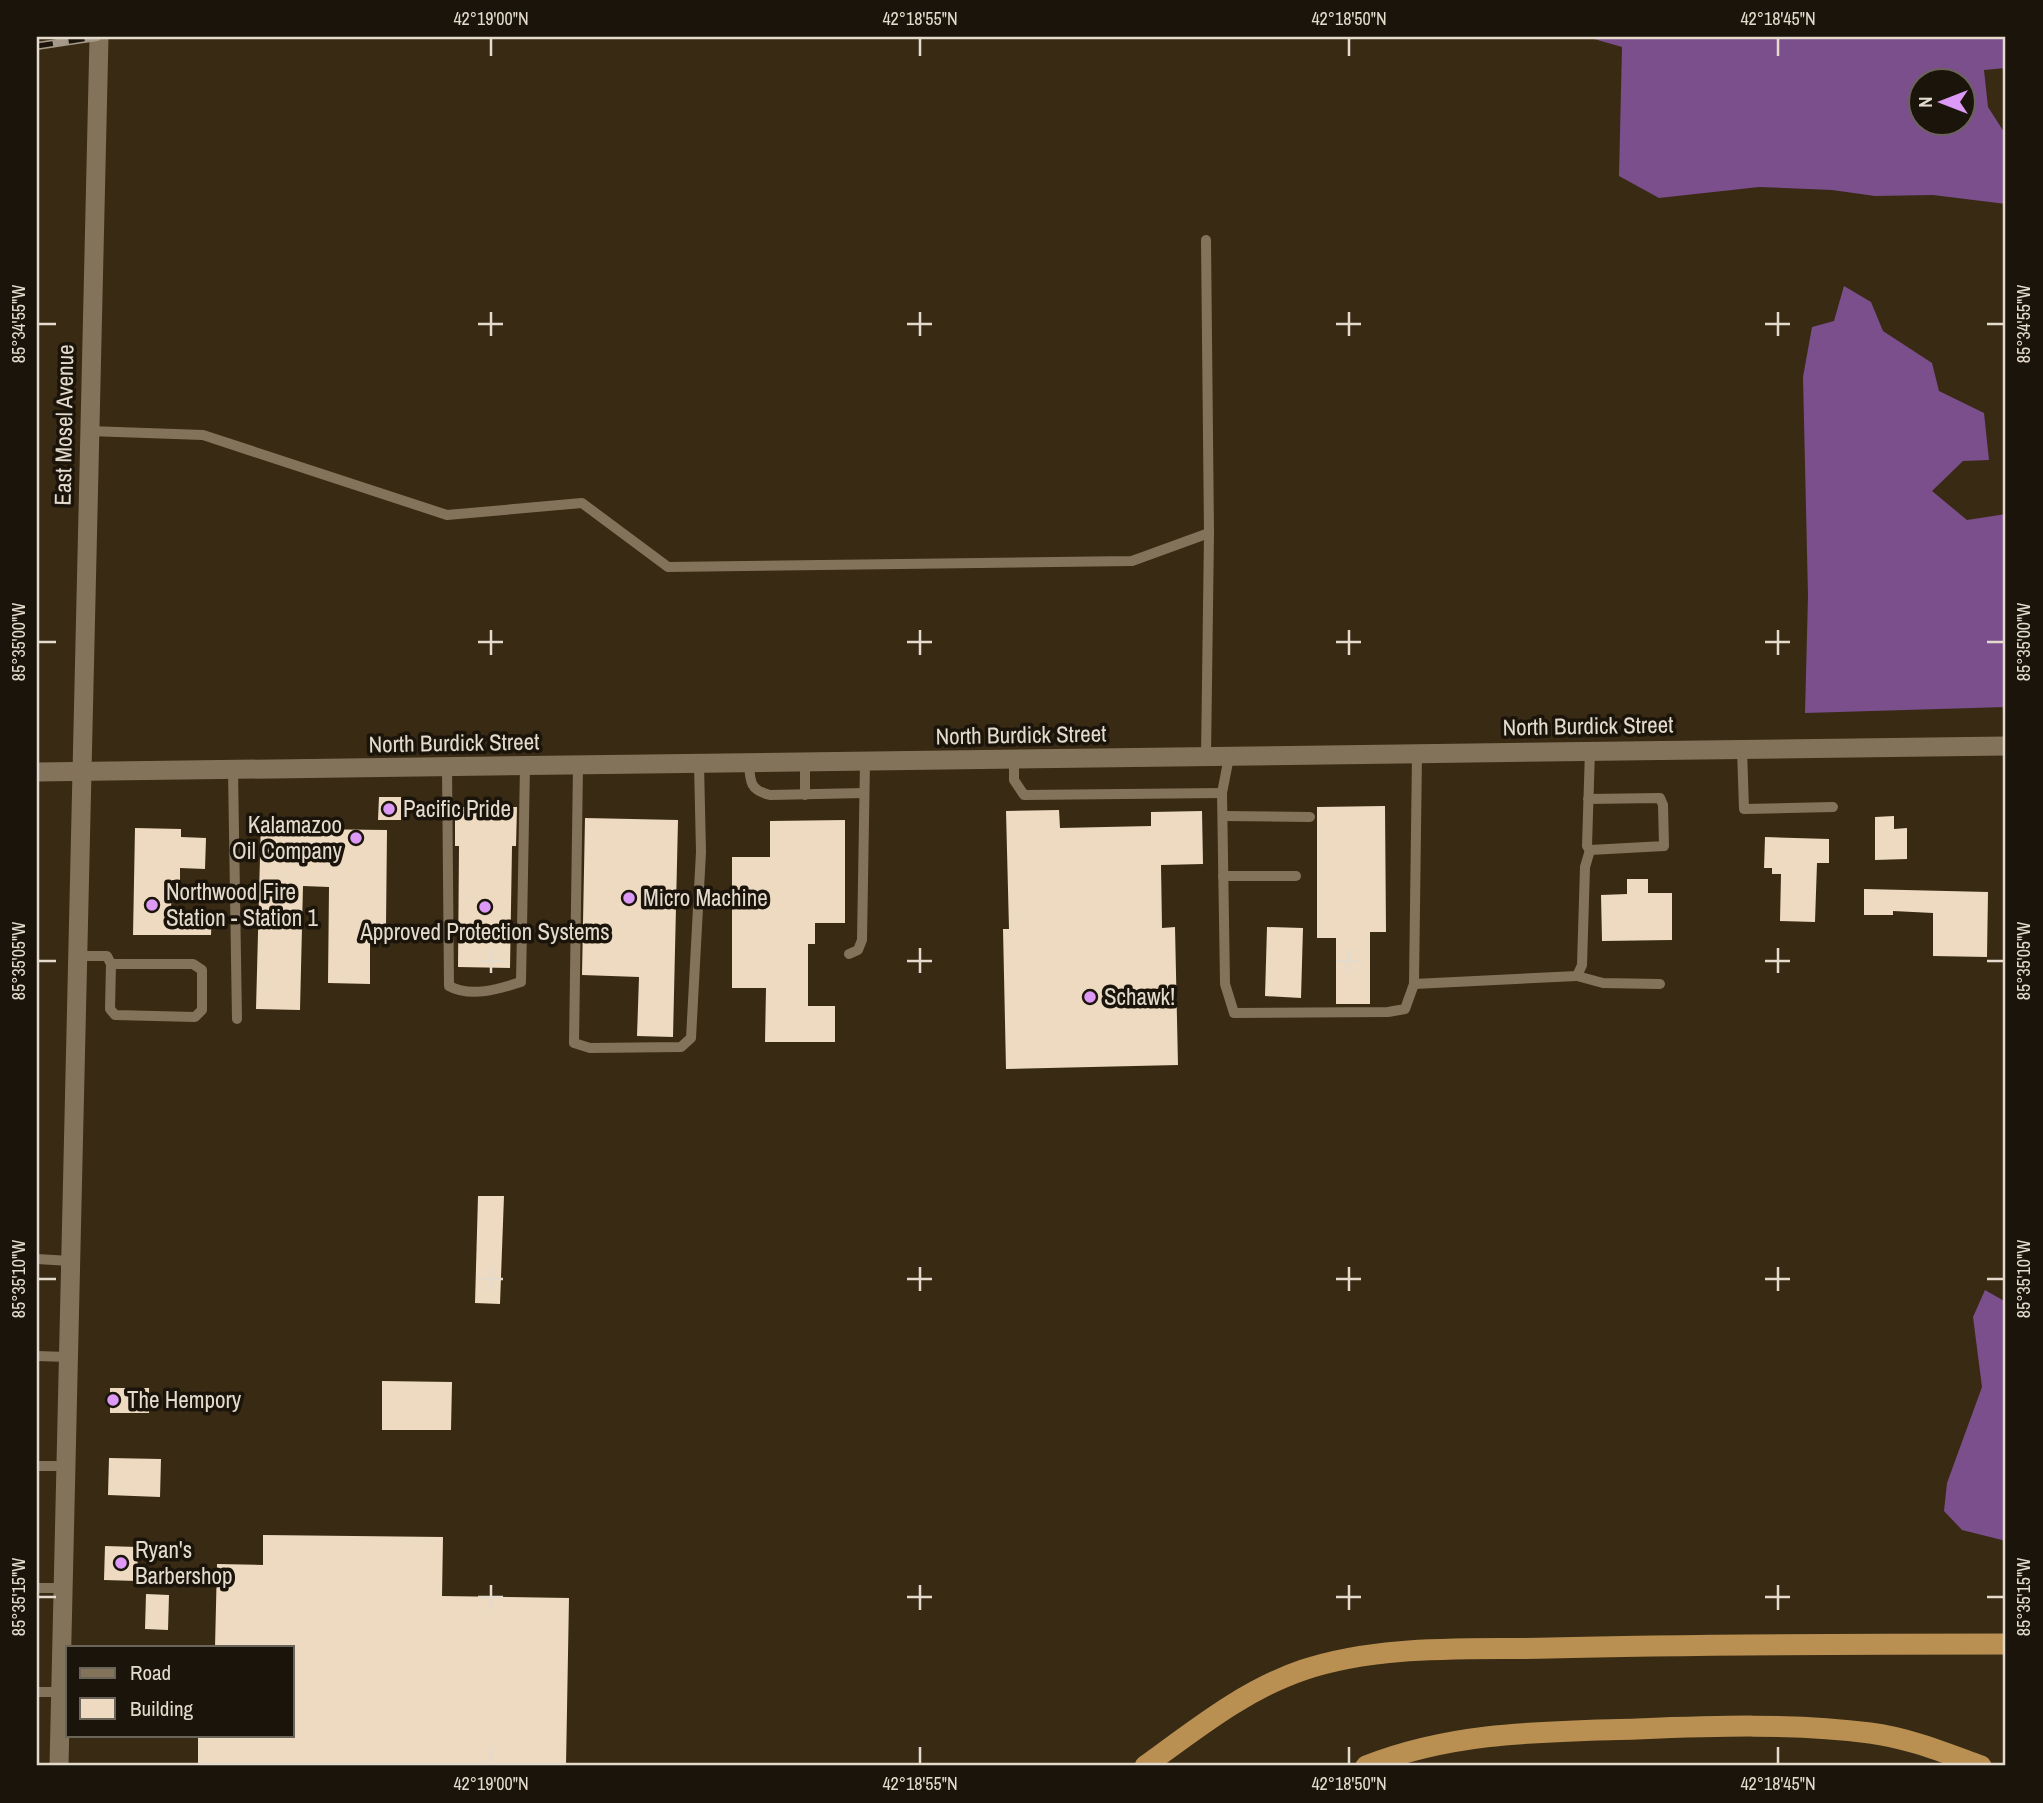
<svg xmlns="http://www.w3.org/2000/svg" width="2043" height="1803" viewBox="0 0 2043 1803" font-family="'Archivo Narrow',sans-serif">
	<rect width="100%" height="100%" fill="#392a14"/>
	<g fill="#7a4f8b" fill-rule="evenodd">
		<path d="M1587,37H2006V68L1984,70L1988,107L2006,135V204L1933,195L1875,196L1832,190L1759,187L1659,198L1619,176L1622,47ZM1920,80H1962V122H1920Z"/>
		<path d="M1844,286L1871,302L1883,331L1932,363L1939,391L1984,413L1989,460L1963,461L1932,491L1967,520L2006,514V707L1805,713L1808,596L1803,377L1812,327L1834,321Z"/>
		<path d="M1985,1290L2006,1302V1541L1962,1530L1944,1511L1947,1483L1982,1387L1973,1317Z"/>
	</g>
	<g fill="#eddac0">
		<path d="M379,797H401V820H378Z"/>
		<path d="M1385,806L1386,932H1370V1004H1336V938H1317V807Z"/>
		<path d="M455,807H517L516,846H512L510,968L458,967L459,846H455Z"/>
		<path d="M1059,810L1060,828L1151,826V812L1202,811L1203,864L1161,865L1162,928L1175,927L1178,1065L1006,1069L1003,929H1009L1006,811Z"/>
		<path d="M1894,816V829L1907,828V859L1875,860V817Z"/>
		<path d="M585,818L678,820L673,1037L637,1036L639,977L582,975Z"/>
		<path d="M261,819L304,820V829L387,830L386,927H370V984L328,983L329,887L303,886L300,1010L256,1009Z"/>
		<path d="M845,820V923H815V944H808V1006H835V1042H765L766,988H732V857H770V821Z"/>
		<path d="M135,828L181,829V837L206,838L205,869L180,868V880H172L171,910L212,911L211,935H133Z"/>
		<path d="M1765,837L1829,839V863H1817L1815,922L1780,921L1781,874H1772V868H1764Z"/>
		<path d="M1627,879H1648V893H1672V940L1602,941L1601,895L1627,894Z"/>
		<path d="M1864,889L1988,892L1987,957L1933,956V913L1893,911V915H1864Z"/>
		<path d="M1267,927L1303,928L1301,998L1265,996Z"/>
		<path d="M478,1196H504L500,1304L475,1303Z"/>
		<path d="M382,1381L452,1382L451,1430H382Z"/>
		<rect x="110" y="1388" width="39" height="25"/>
		<path d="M109,1458L161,1459L160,1497L108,1495Z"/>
		<path d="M263,1535L443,1537L442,1596L569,1598L566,1766H198V1735H292V1647H215L217,1564L263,1565Z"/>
		<path d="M105,1546L138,1547L137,1581L104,1580Z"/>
		<path d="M146,1594L169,1595L168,1630L145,1629Z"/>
	</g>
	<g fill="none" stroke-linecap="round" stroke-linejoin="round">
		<g stroke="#84735b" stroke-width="10">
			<path d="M89,431L203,435L447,515L582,503L668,567L1132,561L1209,533"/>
			<path d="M1742,749L1744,809L1833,807"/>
			<path d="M1206,757L1209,533L1206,240"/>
			<path d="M1229,757L1222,793L1225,984L1234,1013L1388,1012L1405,1009L1414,984L1417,754"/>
			<path d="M1014,760V780L1024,795L1222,793"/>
			<path d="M805,762V795"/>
			<path d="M749,763C750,782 750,790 770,795L864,793"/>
			<path d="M578,766L574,1043L590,1048L681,1047L691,1038L701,852L699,764"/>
			<path d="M447,767L449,986C471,998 499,989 521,982L525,766"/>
			<path d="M233,770L237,1019"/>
			<path d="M1588,799L1660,798L1663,805L1664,846L1590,850L1587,846L1590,750"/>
			<path d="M1223,816L1310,817"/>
			<path d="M1223,876H1296"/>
			<path d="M849,954L858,950L862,940L865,762"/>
			<path d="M77,956H107L111,964L110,1009L115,1015L195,1017L202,1010V970L193,964H111"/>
			<path d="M1577,976L1603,983L1660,984"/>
			<path d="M1414,984L1577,976L1582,965L1585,867L1590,850"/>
			<path d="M37,1259L70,1261"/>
			<path d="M37,1356L68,1357"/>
			<path d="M37,1466H65"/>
			<path d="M37,1588H63"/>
			<path d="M37,1692H61"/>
		</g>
		<g stroke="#84735b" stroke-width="19">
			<path d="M37,772L2006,746"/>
			<path d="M59,1766L99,37"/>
		</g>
		<g stroke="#b99052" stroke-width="21">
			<path d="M1145,1766C1195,1730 1244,1690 1303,1670C1381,1644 1468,1650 1550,1648C1702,1644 1854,1644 2006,1644"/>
			<path d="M1366,1766C1455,1731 1543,1732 1637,1729C1714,1726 1793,1723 1870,1733C1909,1738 1945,1753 1981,1766"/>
		</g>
		<g stroke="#a49988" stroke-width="8">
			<path id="rail" d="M37,46L97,37"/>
		</g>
		<use href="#rail" stroke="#1b140b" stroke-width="5" stroke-dasharray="16" stroke-linecap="butt"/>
	</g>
	<path fill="none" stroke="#e4dbcd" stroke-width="2.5" d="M491,38V56M920,38V56M1349,38V56M1778,38V56M491,312V336M920,312V336M1349,312V336M1778,312V336M38,324H56M478,324H503M907,324H932M1336,324H1361M1765,324H1790M1987,324H2004M491,630V655M920,630V655M1349,630V655M1778,630V655M38,642H56M478,642H503M907,642H932M1336,642H1361M1765,642H1790M1987,642H2004M491,948V973M920,948V973M1349,948V973M1778,948V973M38,961H56M478,961H503M907,961H932M1336,961H1361M1765,961H1790M1987,961H2004M491,1267V1291M920,1267V1291M1349,1267V1291M1778,1267V1291M38,1279H56M478,1279H503M907,1279H932M1336,1279H1361M1765,1279H1790M1987,1279H2004M491,1585V1610M920,1585V1610M1349,1585V1610M1778,1585V1610M38,1597H56M478,1597H503M907,1597H932M1336,1597H1361M1765,1597H1790M1987,1597H2004M491,1747V1764M920,1747V1764M1349,1747V1764M1778,1747V1764"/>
	<g fill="#dc99f5" stroke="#1b140b" stroke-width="2.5">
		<circle cx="389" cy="809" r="7"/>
		<circle cx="356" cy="838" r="7"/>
		<circle cx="629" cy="898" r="7"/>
		<circle cx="152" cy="905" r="7"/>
		<circle cx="485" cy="907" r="7"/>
		<circle cx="1090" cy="997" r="7"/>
		<circle cx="113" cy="1400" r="7"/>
		<circle cx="121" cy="1563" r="7"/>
	</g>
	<g text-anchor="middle" stroke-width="7" stroke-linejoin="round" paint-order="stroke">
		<g font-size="23" fill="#e4dbcd" stroke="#1b140b">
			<text transform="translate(64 425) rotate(-89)" y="8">East Mosel Avenue</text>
			<text transform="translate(1588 726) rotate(-1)" y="8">North Burdick Street</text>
			<text transform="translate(1021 735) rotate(-1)" y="8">North Burdick Street</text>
			<text transform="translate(454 743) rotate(-1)" y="8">North Burdick Street</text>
		</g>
		<g font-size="23" fill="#e4dbcd" stroke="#1b140b" text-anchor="start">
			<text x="403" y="817">Pacific Pride</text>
			<text x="342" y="833" text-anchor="end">Kalamazoo<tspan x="342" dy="26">Oil Company</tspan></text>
			<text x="166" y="900">Northwood Fire<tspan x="166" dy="26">Station - Station 1</tspan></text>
			<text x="643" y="906">Micro Machine</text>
			<text x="485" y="940" text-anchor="middle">Approved Protection Systems</text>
			<text x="1104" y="1005">Schawk!</text>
			<text x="127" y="1408">The Hempory</text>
			<text x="135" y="1558">Ryan's<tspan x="135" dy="26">Barbershop</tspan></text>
		</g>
	</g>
	<rect width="2043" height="1803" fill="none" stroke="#1b140b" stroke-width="77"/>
	<rect x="66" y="1646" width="228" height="91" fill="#1b140b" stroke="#6b6459" stroke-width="2"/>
	<rect x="80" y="1668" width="35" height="10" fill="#84735b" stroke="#6b6459" stroke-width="2"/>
	<text x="130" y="1680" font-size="21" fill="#e4dbcd">Road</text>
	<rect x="80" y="1698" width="35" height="21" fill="#eddac0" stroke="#6b6459" stroke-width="2"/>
	<text x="130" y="1716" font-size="21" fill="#e4dbcd">Building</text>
	<g transform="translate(1942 102) rotate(270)"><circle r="33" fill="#1b140b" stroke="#6b6459" stroke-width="2"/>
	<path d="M0-5L12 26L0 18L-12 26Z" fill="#dc99f5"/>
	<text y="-10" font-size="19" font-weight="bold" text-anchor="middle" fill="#e4dbcd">N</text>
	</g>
	<rect x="38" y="38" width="1966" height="1726" fill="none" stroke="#e4dbcd" stroke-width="2.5"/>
	<g font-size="18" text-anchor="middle" fill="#e4dbcd">
		<text x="491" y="25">42°19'00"N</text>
		<text x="920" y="25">42°18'55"N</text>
		<text x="1349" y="25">42°18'50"N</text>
		<text x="1778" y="25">42°18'45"N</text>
		<text transform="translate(2024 324) rotate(-90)" y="6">85°34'55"W</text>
		<text transform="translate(19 324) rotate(-90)" y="6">85°34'55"W</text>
		<text transform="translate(2024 642) rotate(-90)" y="6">85°35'00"W</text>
		<text transform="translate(19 642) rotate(-90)" y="6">85°35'00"W</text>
		<text transform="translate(2024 961) rotate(-90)" y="6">85°35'05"W</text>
		<text transform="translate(19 961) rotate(-90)" y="6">85°35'05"W</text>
		<text transform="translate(2024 1279) rotate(-90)" y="6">85°35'10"W</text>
		<text transform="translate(19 1279) rotate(-90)" y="6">85°35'10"W</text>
		<text transform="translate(2024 1597) rotate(-90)" y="6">85°35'15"W</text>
		<text transform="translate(19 1597) rotate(-90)" y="6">85°35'15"W</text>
		<text x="491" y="1790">42°19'00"N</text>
		<text x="920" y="1790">42°18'55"N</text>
		<text x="1349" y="1790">42°18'50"N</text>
		<text x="1778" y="1790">42°18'45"N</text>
	</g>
</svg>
